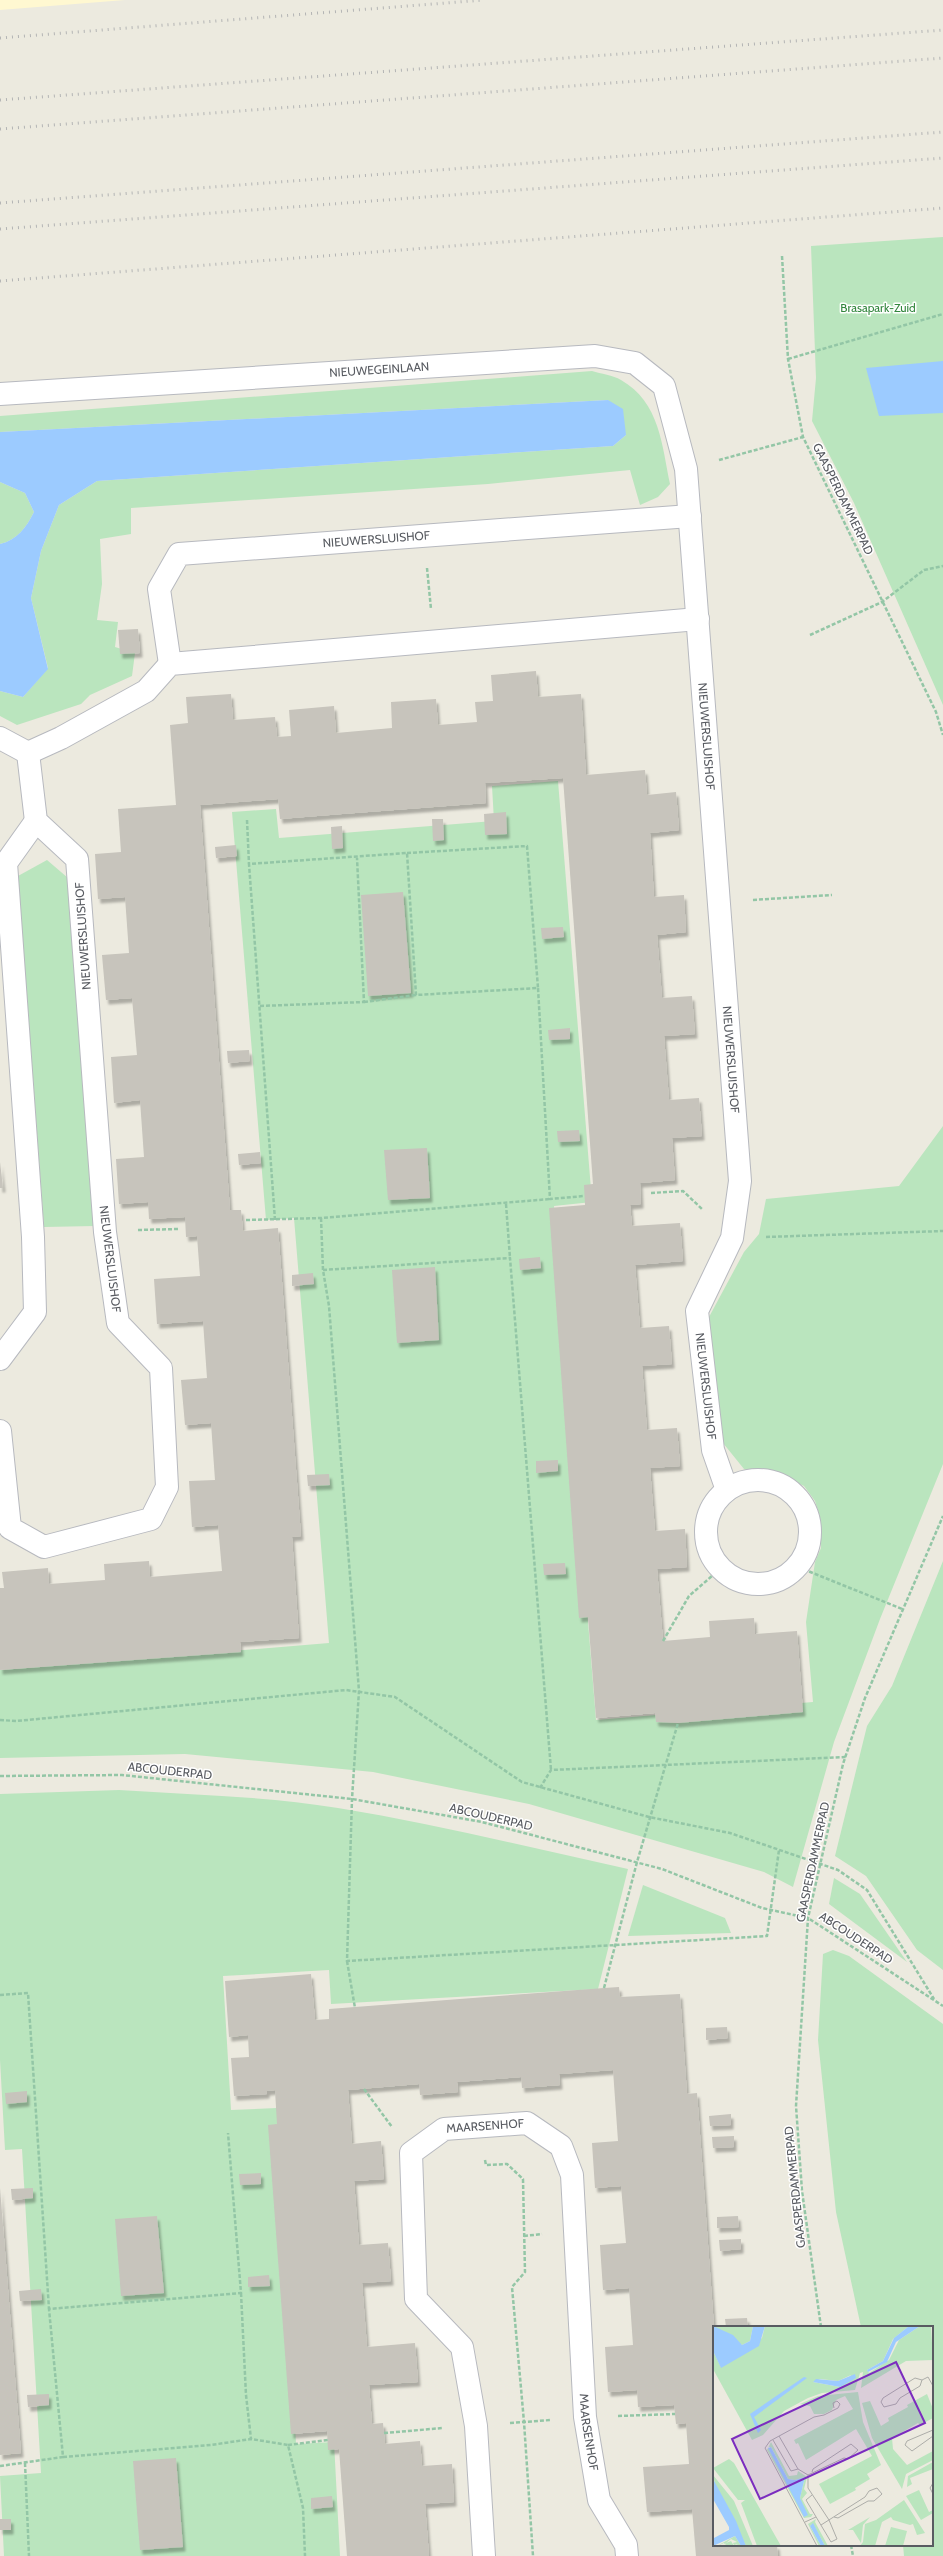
<svg xmlns="http://www.w3.org/2000/svg" width="943" height="2556" viewBox="0 0 943 2556" font-family="Cabin,sans-serif">
	<defs>
		<filter id="shadow"><feDropShadow dx="2.5" dy="4.5" stdDeviation="1" flood-color="#0004"/></filter>
	</defs>
	<rect width="100%" height="100%" fill="#eceadf"/>
	<path fill="#fff8d1" d="M0,0H125L0,10Z"/>
	<g fill="#bae5be">
		<path d="M943,237V705L854,503L812,421L816,378L811,246Z"/>
		<path d="M592,371C601,374 613,375 621,380C660,402 662,446 670,484L658,497L640,505L630,470L488,484L131,508V534L100,539L102,584L97,620L118,622L115,647L135,653L132,676L90,695L81,704L17,725L0,716V691L23,697L48,668L31,598L41,551L59,505L97,481L613,446L626,435L608,400L0,432V416Z"/>
		<path d="M0,482L25,493L34,512C26,528 17,540 0,544Z"/>
		<path d="M558,781L592,1202L554,1206L596,1720L813,1702L806,1622L815,1562L821,1548L820,1517L815,1501L804,1486L779,1474L744,1469L723,1443L709,1317L744,1252L759,1234L766,1199L899,1186L943,1126V1464L880,1619L834,1742L793,1887L764,1872L529,1804L373,1772L185,1754L0,1758V1670L329,1643L294,1218L266,1220L232,812L276,809L279,838L494,821L492,786Z"/>
		<path d="M47,860L68,878L95,1226L44,1227L18,876Z"/>
		<path d="M943,1561V1970L917,1950L866,1876L835,1856L867,1726L892,1686Z"/>
		<path d="M119,1790C192,1795 266,1796 338,1808C436,1824 532,1848 628,1869L598,1989L331,2004L329,1970L223,1976L231,2110L277,2108L296,2444L334,2442L340,2556H4L0,2476L41,2473L22,2149L5,2150L0,2060V1794Z"/>
		<path d="M834,1878L860,1894L907,1962L829,1904Z"/>
		<path d="M643,1885L725,1918L731,1933L628,1936Z"/>
		<path d="M833,1950L849,1956L943,2024V2556H904L903,2545H932V2327H861L836,2212L818,2040L823,1954Z"/>
	</g>
	<g fill="#9ccbff">
		<path d="M943,361V413L879,416L866,368Z"/>
		<path d="M608,400L623,409L626,435L613,446L97,481L59,505L41,551L31,598L48,669L23,697L0,691V544C17,540 26,528 34,512L25,493L0,482V432Z"/>
	</g>
	<g fill="#c7c4bc" filter="url(#shadow)">
		<path d="M138,629L140,653L120,654L118,630Z"/>
		<path d="M536,671L538,697L581,694L586,775L645,770L647,795L676,792L679,830L650,833L654,897L684,895L686,932L657,935L662,998L692,996L695,1034L664,1036L669,1100L699,1098L702,1136L672,1138L675,1180L640,1183L641,1204L630,1205L632,1226L680,1223L683,1261L635,1265L640,1328L669,1326L672,1364L642,1366L647,1430L677,1428L680,1466L650,1468L655,1531L685,1529L687,1567L657,1569L663,1641L710,1637L709,1621L754,1618L755,1634L797,1631L803,1712L678,1723L656,1722L655,1713L596,1718L588,1617L579,1618L549,1208L585,1205L584,1185L593,1184L563,778L485,783L486,803L342,814L280,819L278,799L200,805L230,1210H241L243,1231L278,1228L301,1536L292,1537L299,1638L240,1642L241,1652L0,1670V1588H4L2,1572L48,1568L49,1584L105,1580L104,1564L149,1561L150,1577L222,1571L218,1525L192,1527L189,1481L215,1480L211,1423L185,1425L181,1380L207,1378L203,1321L157,1324L154,1279L200,1276L197,1236L186,1237L185,1217L149,1219L148,1202L119,1204L116,1159L144,1157L140,1100L114,1103L111,1057L137,1055L132,998L106,1000L102,955L129,953L125,897L98,899L95,854L121,852L118,809L176,805L170,725L188,723L186,697L231,694L233,720L275,717L277,737L291,736L289,710L334,706L336,733L392,728L391,702L436,699L438,725L477,722L475,702L493,701L491,675Z"/>
		<path d="M506,812L507,834L485,835L484,814Z"/>
		<path d="M432,819H443L444,840L433,841Z"/>
		<path d="M342,826L343,848L332,849L331,827Z"/>
		<path d="M236,845L237,856L216,858L215,847Z"/>
		<path d="M403,892L411,993L368,996L361,895Z"/>
		<path d="M563,927L564,937L542,939L541,928Z"/>
		<path d="M570,1028V1039L549,1040L548,1030Z"/>
		<path d="M249,1050L250,1061L228,1063L227,1051Z"/>
		<path d="M579,1130L580,1141L558,1142L557,1131Z"/>
		<path d="M427,1148L430,1198L388,1200L384,1150Z"/>
		<path d="M260,1152L261,1163L239,1165L238,1154Z"/>
		<path d="M0,1162L3,1188H0Z"/>
		<path d="M540,1257L541,1268L520,1270L519,1259Z"/>
		<path d="M435,1267L439,1340L397,1343L392,1270Z"/>
		<path d="M313,1273L314,1284L292,1286V1275Z"/>
		<path d="M558,1460V1471L536,1473V1461Z"/>
		<path d="M329,1474L330,1485L308,1486L307,1475Z"/>
		<path d="M565,1563L566,1574L544,1575L543,1564Z"/>
		<path d="M311,1974L315,2020L329,2019V2009L604,1988L619,1987L620,1997L680,1994L687,2094L697,2093L714,2327V2545H777L778,2556H696L692,2509L647,2512L643,2467L689,2464L686,2423L676,2424L674,2405L638,2407L637,2390L608,2392L605,2347L633,2345L629,2288L603,2290L600,2245L626,2243L621,2186L595,2188L592,2143L618,2141L613,2070L559,2074L560,2085L522,2088L521,2077L457,2082L458,2092L420,2095L419,2084L348,2090L352,2144L381,2141L384,2179L354,2181L359,2245L388,2243L391,2281L362,2283L367,2347L415,2343L418,2382L369,2385L372,2424L383,2423L385,2444L420,2441L422,2466L452,2464L454,2502L425,2504L429,2556H347L339,2449L328,2450L327,2431L291,2434L268,2125L277,2124L275,2090L267,2091V2094L234,2096L231,2058L249,2057L248,2035L229,2037L225,1981Z"/>
		<path d="M727,2027L728,2038L706,2040V2028Z"/>
		<path d="M27,2091V2102L6,2104L5,2093Z"/>
		<path d="M731,2114V2125L710,2126L709,2116Z"/>
		<path d="M734,2136V2147L713,2148L712,2137Z"/>
		<path d="M261,2173V2184L240,2185L239,2174Z"/>
		<path d="M0,2188L21,2453L0,2455Z"/>
		<path d="M33,2188V2198L12,2200L11,2189Z"/>
		<path d="M157,2216L164,2293L121,2296L115,2219Z"/>
		<path d="M738,2216L739,2227L717,2228V2217Z"/>
		<path d="M741,2239V2249L720,2251L719,2240Z"/>
		<path d="M269,2275L270,2286L248,2287V2277Z"/>
		<path d="M41,2289L42,2300L20,2301L19,2291Z"/>
		<path d="M747,2318L748,2327H726L725,2319Z"/>
		<path d="M49,2394V2405L28,2407L27,2395Z"/>
		<path d="M176,2458L183,2547L140,2550L133,2461Z"/>
		<path d="M332,2496L333,2507L311,2509V2498Z"/>
		<rect x="0" y="2519" width="11" height="11"/>
	</g>
	<g fill="none" stroke-linecap="round" stroke-linejoin="round">
		<g stroke="#b7b9bf" stroke-width="24">
			<g id="minor">
				<path id="s1" d="M0,394L595,356L635,363L664,386L686,469L740,1181L732,1238L697,1311L713,1450L727,1490"/>
				<path id="s2" d="M170,664L159,589L179,554L690,516"/>
				<path d="M0,738L28,753"/>
				<path d="M0,1359L35,1312L33,1237L6,863L36,821"/>
				<path d="M0,1431L10,1528L44,1547L151,1519L167,1487L161,1368L118,1323L105,1232L77,859L36,821L28,753L61,738L146,691L170,664L698,619"/>
				<circle cx="758" cy="1532" r="52"/>
				<path id="s3" d="M484,2556L476,2426L462,2347L416,2299L411,2153L444,2129L527,2123L561,2146L572,2175L585,2417L599,2500L626,2545L627,2556"/>
			</g>
		</g>
		<g stroke="#93c6a6" stroke-width="2.5" stroke-dasharray="4 2" stroke-linecap="butt">
			<path d="M782,256L788,359L803,437L936,712L943,735"/>
			<path d="M788,359L943,314"/>
			<path d="M719,460L803,437"/>
			<path d="M427,568L431,609"/>
			<path d="M810,635L882,602L924,570L943,566"/>
			<path d="M247,820L249,864"/>
			<path d="M407,853L527,846L538,988"/>
			<path d="M753,900L832,895"/>
			<path d="M364,1002L416,995"/>
			<path d="M260,1006L364,1002L357,858"/>
			<path d="M651,1193L683,1191L702,1209"/>
			<path d="M506,1204L510,1258"/>
			<path d="M321,1218L323,1270L329,1306L359,1691L352,1799L347,1961L767,1936L779,1850"/>
			<path d="M246,1220L321,1218L550,1199"/>
			<path d="M275,1220L249,864L407,853L416,995L538,988L550,1199L584,1196"/>
			<path d="M138,1230L179,1229"/>
			<path d="M766,1237L943,1231"/>
			<path d="M323,1270L510,1258L551,1770"/>
			<path d="M798,1567L902,1609"/>
			<path d="M663,1641L689,1596L720,1569"/>
			<path d="M0,1720L16,1721L346,1690L395,1697L522,1782L649,1817L730,1833L838,1870L867,1890L934,1999"/>
			<path d="M0,1776L122,1775L352,1799L482,1822L662,1869L762,1908L808,1918L943,2006"/>
			<path d="M540,1788L551,1770L846,1757"/>
			<path d="M347,1961L355,2008"/>
			<path d="M604,1988L637,1862L678,1723"/>
			<path d="M0,1995L28,1993L49,2309"/>
			<path d="M364,2089L392,2127"/>
			<path d="M485,2160L486,2165L507,2164L523,2179L525,2272L512,2287L524,2422L533,2556"/>
			<path d="M524,2236L542,2234"/>
			<path d="M241,2293L246,2395L251,2439"/>
			<path d="M821,2327L802,2191L796,2106L808,1918L843,1764L865,1698L943,1516"/>
			<path d="M618,2416L675,2414"/>
			<path d="M510,2423L551,2420"/>
			<path d="M384,2433L443,2428"/>
			<path d="M288,2445L328,2440"/>
			<path d="M63,2457L211,2445L251,2439L288,2445L303,2508L305,2556"/>
			<path d="M25,2463L29,2556"/>
			<path d="M0,2466L63,2457L49,2309L241,2293L228,2133"/>
			<path d="M851,2545L853,2556"/>
		</g>
		<use href="#minor" stroke="#fff" stroke-width="22"/>
		<g stroke="#b3b4b4" stroke-width="3" stroke-dasharray="1 5" stroke-linecap="butt">
			<path d="M0,38L484,0"/>
			<path d="M0,100L943,30"/>
			<path d="M0,129L943,58"/>
			<path d="M0,203L943,132"/>
			<path d="M0,229L943,158"/>
			<path d="M0,281L943,208"/>
		</g>
	</g>
	<g text-anchor="middle" stroke-width="3" stroke-linejoin="round" paint-order="stroke">
		<g font-size="12" fill="#32863d" stroke="#fff">
			<text x="878" y="312">Brasapark-Zuid</text>
		</g>
		<g font-size="12" fill="#585b61" stroke="#fff">
			<text dy="4" stroke="none"><textPath href="#s1" startOffset="380">NIEUWEGEINLAAN</textPath></text>
			<text transform="translate(843 499) rotate(64)" y="4">GAASPERDAMMERPAD</text>
			<text dy="4" stroke="none"><textPath href="#s2" startOffset="314">NIEUWERSLUISHOF</textPath></text>
			<text dy="4" stroke="none"><textPath href="#s1" startOffset="1028">NIEUWERSLUISHOF</textPath></text>
			<text transform="translate(83 936) rotate(-94)" y="4">NIEUWERSLUISHOF</text>
			<text dy="4" stroke="none"><textPath href="#s1" startOffset="1352">NIEUWERSLUISHOF</textPath></text>
			<text transform="translate(110 1259) rotate(83)" y="4">NIEUWERSLUISHOF</text>
			<text dy="4" stroke="none"><textPath href="#s1" startOffset="1688">NIEUWERSLUISHOF</textPath></text>
			<text transform="translate(170 1771) rotate(6)" y="4">ABCOUDERPAD</text>
			<text transform="translate(491 1817) rotate(13)" y="4">ABCOUDERPAD</text>
			<text transform="translate(813 1862) rotate(-78)" y="4">GAASPERDAMMERPAD</text>
			<text transform="translate(856 1938) rotate(33)" y="4">ABCOUDERPAD</text>
			<text dy="4" stroke="none"><textPath href="#s3" startOffset="505">MAARSENHOF</textPath></text>
			<text transform="translate(795 2187) rotate(-96)" y="4">GAASPERDAMMERPAD</text>
			<text dy="4" stroke="none"><textPath href="#s3" startOffset="877">MAARSENHOF</textPath></text>
		</g>
	</g>
	<g transform="translate(713 2326)">
		<rect width="220" height="220" fill="#eceadf"/>
		<path d="M3,0H40L37,15L29,19L2,3ZM52,0H196L180,13L170,35L154,44L156,47L176,34L186,14L207,0H218L220,34L193,35L148,62L150,46L147,47L142,64L109,67L95,72L71,85L50,109L39,114L0,43V25L8,41L49,12ZM138,49L127,61L100,56L107,53L125,55ZM145,66L150,96L168,139L154,148L157,153L142,162L143,164L117,178L106,158L159,130L143,103L93,134L85,117L83,118L81,114L140,83L132,70L123,74L119,84L111,88H101L97,80L87,78L105,70ZM214,68L220,83V92L207,99L205,97L179,112L180,123L194,139L220,125V134L193,148L189,163L159,112L149,77L157,75L168,100L176,95L175,92L195,81L194,79ZM58,116L76,150L84,149L85,145L94,151L91,163L94,167L89,173L97,188H100L98,191L91,192L54,124ZM55,121H58L75,153L82,154L92,151L87,172L92,191ZM16,133L21,137L68,220H44L28,177L32,174H25L0,142ZM220,136V143L197,152L199,158L194,161L195,150ZM0,149L21,175L40,220H33L2,158ZM206,164L216,186L220,184V187L208,194L193,170ZM191,174L212,207L204,209L200,198L197,199L180,194L178,191L169,196L162,220H147L150,216L152,198L163,194ZM157,191L150,199L148,217L140,204H135ZM103,193L102,196L115,220H112L100,198L97,200L108,220H106L95,198ZM178,201L194,205L190,220H172ZM22,210L28,220H22L25,218L21,219L20,217L24,216L18,213L13,217L18,215L21,220H14L12,217L13,220L11,217L4,220Z" fill="#bae5be" fill-rule="evenodd"/>
		<path d="M0,0L20,9L29,19L37,15L40,0H52L46,20L8,42L0,25ZM196,0H207L183,16L174,36L155,46L154,44L170,35L181,12ZM142,48L143,52L127,61L100,56L103,53L125,55ZM91,51L94,52L41,91L48,104L45,107L37,88ZM58,121L75,153L82,154L92,151L87,172L95,189L91,191L55,122ZM0,153L23,195L33,220H28L22,210L0,220L1,212L16,204V201L0,173ZM100,197L112,220H108L97,200Z" fill="#9ccbff"/>
		<path fill="none" stroke="#adada9" stroke-width="1" d="M209,54L207,60L187,72L183,78L171,81L168,76L170,72L202,52L209,54L215,51L220,60M220,104L194,115L192,119L199,125L220,110M66,110L85,143L95,149L131,132L135,133L145,124L138,118L100,143L99,146M60,114L78,145L85,143M95,149V162L116,194L124,213L118,216L93,174L99,169M220,157L217,162L220,168M92,196L103,191M108,199L152,171L156,165L164,162L169,168L161,175H155L125,192L121,191M104,220L52,122L57,115L101,91L111,89L125,82L127,78L124,75L120,77L121,82"/>
		<path fill="#7b2cbf" fill-opacity="0.15" stroke="#7b2cbf" stroke-width="2" d="M183,36L212,97L47,173L19,113Z"/>
		<rect width="220" height="220" fill="none" stroke="#585b61" stroke-width="2"/>
	</g>
</svg>
